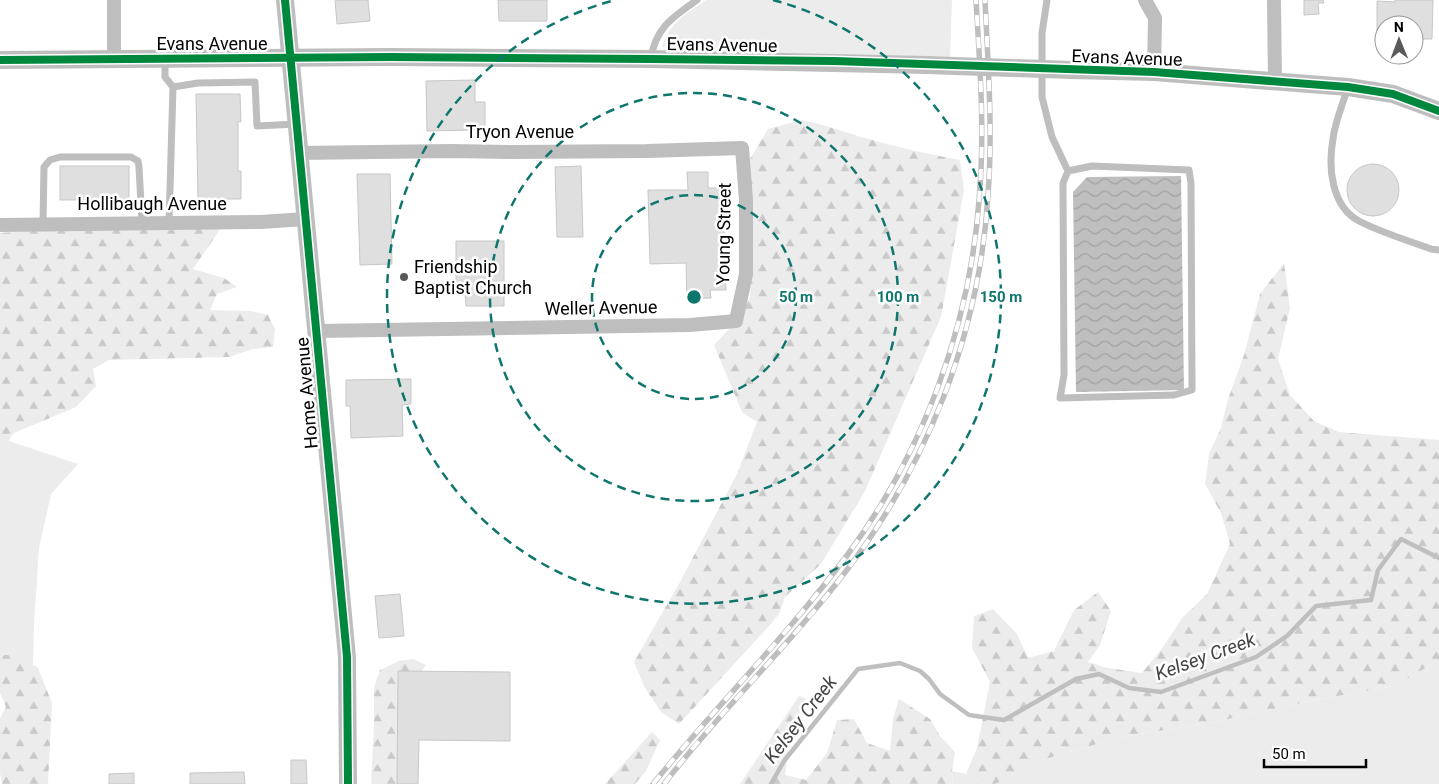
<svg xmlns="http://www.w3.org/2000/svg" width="1439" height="784" viewBox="0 0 1439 784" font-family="Roboto,sans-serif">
	<defs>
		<pattern id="forest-firs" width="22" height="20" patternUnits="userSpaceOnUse" patternTransform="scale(1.25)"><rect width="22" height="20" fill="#ececec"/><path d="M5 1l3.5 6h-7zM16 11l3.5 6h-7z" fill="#c9c9c9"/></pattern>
		<pattern id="water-waves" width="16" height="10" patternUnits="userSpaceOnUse" patternTransform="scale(1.25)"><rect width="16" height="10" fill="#bfbfbf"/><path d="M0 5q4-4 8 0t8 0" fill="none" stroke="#a2a2a2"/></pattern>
	</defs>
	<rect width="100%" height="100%" fill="#fff"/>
	<g fill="#ececec">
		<path d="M706,0H952L950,59L727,51L662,47C670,22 686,14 706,0Z"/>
		<path d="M0,438L78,464L51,494L39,548L34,623L33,665L21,657L0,656Z"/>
		<path d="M1439,660V784H995L1042,760L1121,737L1214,722L1320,699L1395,686Z"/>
		<path d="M952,771L966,774L985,784H953Z"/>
	</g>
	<g fill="url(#forest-firs)">
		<path d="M801,120C824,124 846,133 869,139C899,148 930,154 960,160L964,190L941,317L865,491L821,564L785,597L779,614L769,626L679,724L661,712L645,688L634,662L680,582L737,474L757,422L742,412L714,345L736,322L750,297L753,237L746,166L768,129Z"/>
		<path d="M66,228H221L193,269L224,278L237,287L217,294L210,310L251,311L268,315L275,329L273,347L253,349L229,357L109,360L93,369L96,386L76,407L14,433L0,452V233Z"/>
		<path d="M1284,263L1290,308L1278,359L1290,395L1314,421L1339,432L1439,440V660L1395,686L1320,699L1214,722L1121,737L1042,760L995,784H985L966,774L977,748L990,682L972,648L974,616L993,609L1017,634L1028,658L1054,651L1074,610L1098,592L1111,611L1100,645L1088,662L1108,668L1142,673L1163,647L1182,618L1207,594L1230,544L1221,513L1205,484L1209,454L1221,428L1228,399L1244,355L1260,294Z"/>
		<path d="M0,655H18L38,668L52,703L48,784H2L0,773V718L6,707L0,693Z"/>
		<path d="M413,659L426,665L412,684L399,784H371L374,724V687L380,670L399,661Z"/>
		<path d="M799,696L806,699L789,746L785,775L806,780L827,753L837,720L854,719L867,743L890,751L893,719L899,699L930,719L940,736L955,752L952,771L953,784H740Z"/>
		<path d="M652,732L660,740L646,771L635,784H605Z"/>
	</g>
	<path fill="url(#water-waves)" d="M1181,176L1184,390L1076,392L1073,192L1087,177Z"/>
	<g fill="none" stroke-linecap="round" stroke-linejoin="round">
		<path stroke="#bfbfbf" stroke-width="4.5" d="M771,784L784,761L858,669L900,663L920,671L929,679L940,694L969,715L1004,720L1076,679L1099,674L1129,688L1161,692L1256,657L1287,636L1316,606L1371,600L1378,570L1401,539L1439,558"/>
	</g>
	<g fill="#dfdfdf" stroke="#c7c7c7">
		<path d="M335,0H368L370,21L337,24Z"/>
		<path d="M498,0H547V21H499Z"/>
		<path d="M1304,0H1323L1324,3H1318L1319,14L1304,15Z"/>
		<path d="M1395,0H1433L1432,39H1414V25H1384V38H1377V1L1395,2Z"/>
		<path d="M475,80V102H485V127H475V130L427,131L426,81Z"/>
		<path d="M196,94H240L241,122L238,121V171H241V199H198Z"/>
		<circle cx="1373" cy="190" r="26"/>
		<rect x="60" y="166" width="69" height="34"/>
		<path d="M581,166L583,237H557L555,167Z"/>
		<path d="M687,172H708V188H723L726,290H710L711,298L687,299L686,263L650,264L648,190H688Z"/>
		<path d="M357,174H390L392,264L360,265Z"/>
		<path d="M456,241H504V306H466L465,293H456Z"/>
		<path d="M411,379V404L402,405L403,436L351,438L350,406H346V380Z"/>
		<path d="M400,594L404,636L379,638L375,596Z"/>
		<path d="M398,671L510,672V741L419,740L418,784H397Z"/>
		<path d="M291,760H306L307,784H291Z"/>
		<path d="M244,772L245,784H190V773Z"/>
		<path d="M134,773V784H109V774Z"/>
	</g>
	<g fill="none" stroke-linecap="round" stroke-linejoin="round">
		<g stroke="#bebebe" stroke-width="7">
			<path d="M1047,0L1042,33V97L1052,137L1068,171L1063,183L1064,375L1060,398L1174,395L1192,390L1191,183L1189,170L1092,166L1068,171"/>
			<path d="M651,58C656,27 673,17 697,0"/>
			<path d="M165,60V77L173,87L169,223"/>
			<path d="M173,87L198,83L255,82L257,126L296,124"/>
			<path d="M1348,87C1343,104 1335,121 1333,139C1328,167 1331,206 1359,221C1382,233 1407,240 1431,249L1439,250"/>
			<path d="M43,224L44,167L50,160L60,157H131L138,161L139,167L142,223"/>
		</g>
		<g stroke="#bebebe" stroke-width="14">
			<path d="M114,0V58"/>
			<path d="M1145,0L1155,18L1154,72"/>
			<path d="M1274,0L1275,82"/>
			<path d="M298,153L451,151L515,152L647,151L742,148L746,200V274L736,321L690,325L317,331"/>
			<path d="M0,225L261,222L305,219"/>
		</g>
		<g stroke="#bebebe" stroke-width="18">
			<path d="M285,0L347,657L348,784"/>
			<path d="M0,60L391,57L651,59L927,65"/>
			<path d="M1072,70L1154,72L1348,87L1393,94L1439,111"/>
		</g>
		<g stroke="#bebebe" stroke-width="5.5">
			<g id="rail">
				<path d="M653,784C716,706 788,635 848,554C923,452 970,326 979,200C985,133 980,67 976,0"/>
				<path d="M664,784C720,711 787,648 843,575C927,467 980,332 988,195C993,130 988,65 985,0"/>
			</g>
		</g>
		<use href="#rail" stroke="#fff" stroke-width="4" stroke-dasharray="11" stroke-linecap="butt"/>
		<path stroke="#bebebe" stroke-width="18" d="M927,65L1072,70"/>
		<g stroke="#fff" stroke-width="11">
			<g id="cycleway">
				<path d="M285,0L347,657L348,784"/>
				<path d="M0,60L391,57L651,59L834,61L1154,72L1348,87L1393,94L1439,111"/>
			</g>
		</g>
		<use href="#cycleway" stroke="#00873e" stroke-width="8"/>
	</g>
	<g fill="none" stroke="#0f766e" stroke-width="2.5" stroke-dasharray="9 6">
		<circle cx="694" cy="297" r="102"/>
		<circle cx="694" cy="297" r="204"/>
		<path d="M773 0A307 307 0 1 1 615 0"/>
	</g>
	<circle fill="#595959" stroke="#fff" stroke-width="2" cx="404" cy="277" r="5"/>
	<g text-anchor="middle" stroke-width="5" stroke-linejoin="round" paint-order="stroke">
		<g font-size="18" fill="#000" stroke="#fff">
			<text x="212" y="50">Evans Avenue</text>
			<text transform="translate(722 45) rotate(1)" y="6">Evans Avenue</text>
			<text transform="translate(1127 58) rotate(2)" y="6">Evans Avenue</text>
			<text x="520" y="138">Tryon Avenue</text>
			<text x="152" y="210">Hollibaugh Avenue</text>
			<text transform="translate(724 234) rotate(-89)" y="6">Young Street</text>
			<text transform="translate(601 308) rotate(-1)" y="6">Weller Avenue</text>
			<text transform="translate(307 393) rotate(-95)" y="6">Home Avenue</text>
		</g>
		<g font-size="18" fill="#000" stroke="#fff" text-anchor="start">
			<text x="414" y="273">Friendship<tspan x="414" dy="21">Baptist Church</tspan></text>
		</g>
		<g font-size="19" font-style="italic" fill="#444" stroke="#fff">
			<text transform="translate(1205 656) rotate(-20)" y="7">Kelsey Creek</text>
			<text transform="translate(800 719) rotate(-52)" y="7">Kelsey Creek</text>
		</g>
	</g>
	<circle cx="694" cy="297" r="8" fill="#0f766e" stroke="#fff" stroke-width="2.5"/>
	<g font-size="15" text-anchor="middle" font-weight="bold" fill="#0f766e" stroke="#fff" stroke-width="5" stroke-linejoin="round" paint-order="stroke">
		<text x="796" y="302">50 m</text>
		<text x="898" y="302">100 m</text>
		<text x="1001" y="302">150 m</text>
	</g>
	<g transform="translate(1399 40) rotate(359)"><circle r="24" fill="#ffffff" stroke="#999999"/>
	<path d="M0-4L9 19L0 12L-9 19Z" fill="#595959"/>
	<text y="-8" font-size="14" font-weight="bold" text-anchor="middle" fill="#000000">N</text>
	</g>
	<path d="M1264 759v8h102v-8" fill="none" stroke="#000000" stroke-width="2.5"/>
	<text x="1272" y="759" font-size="15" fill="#000000" stroke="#ffffff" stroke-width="4" paint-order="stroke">50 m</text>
</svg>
